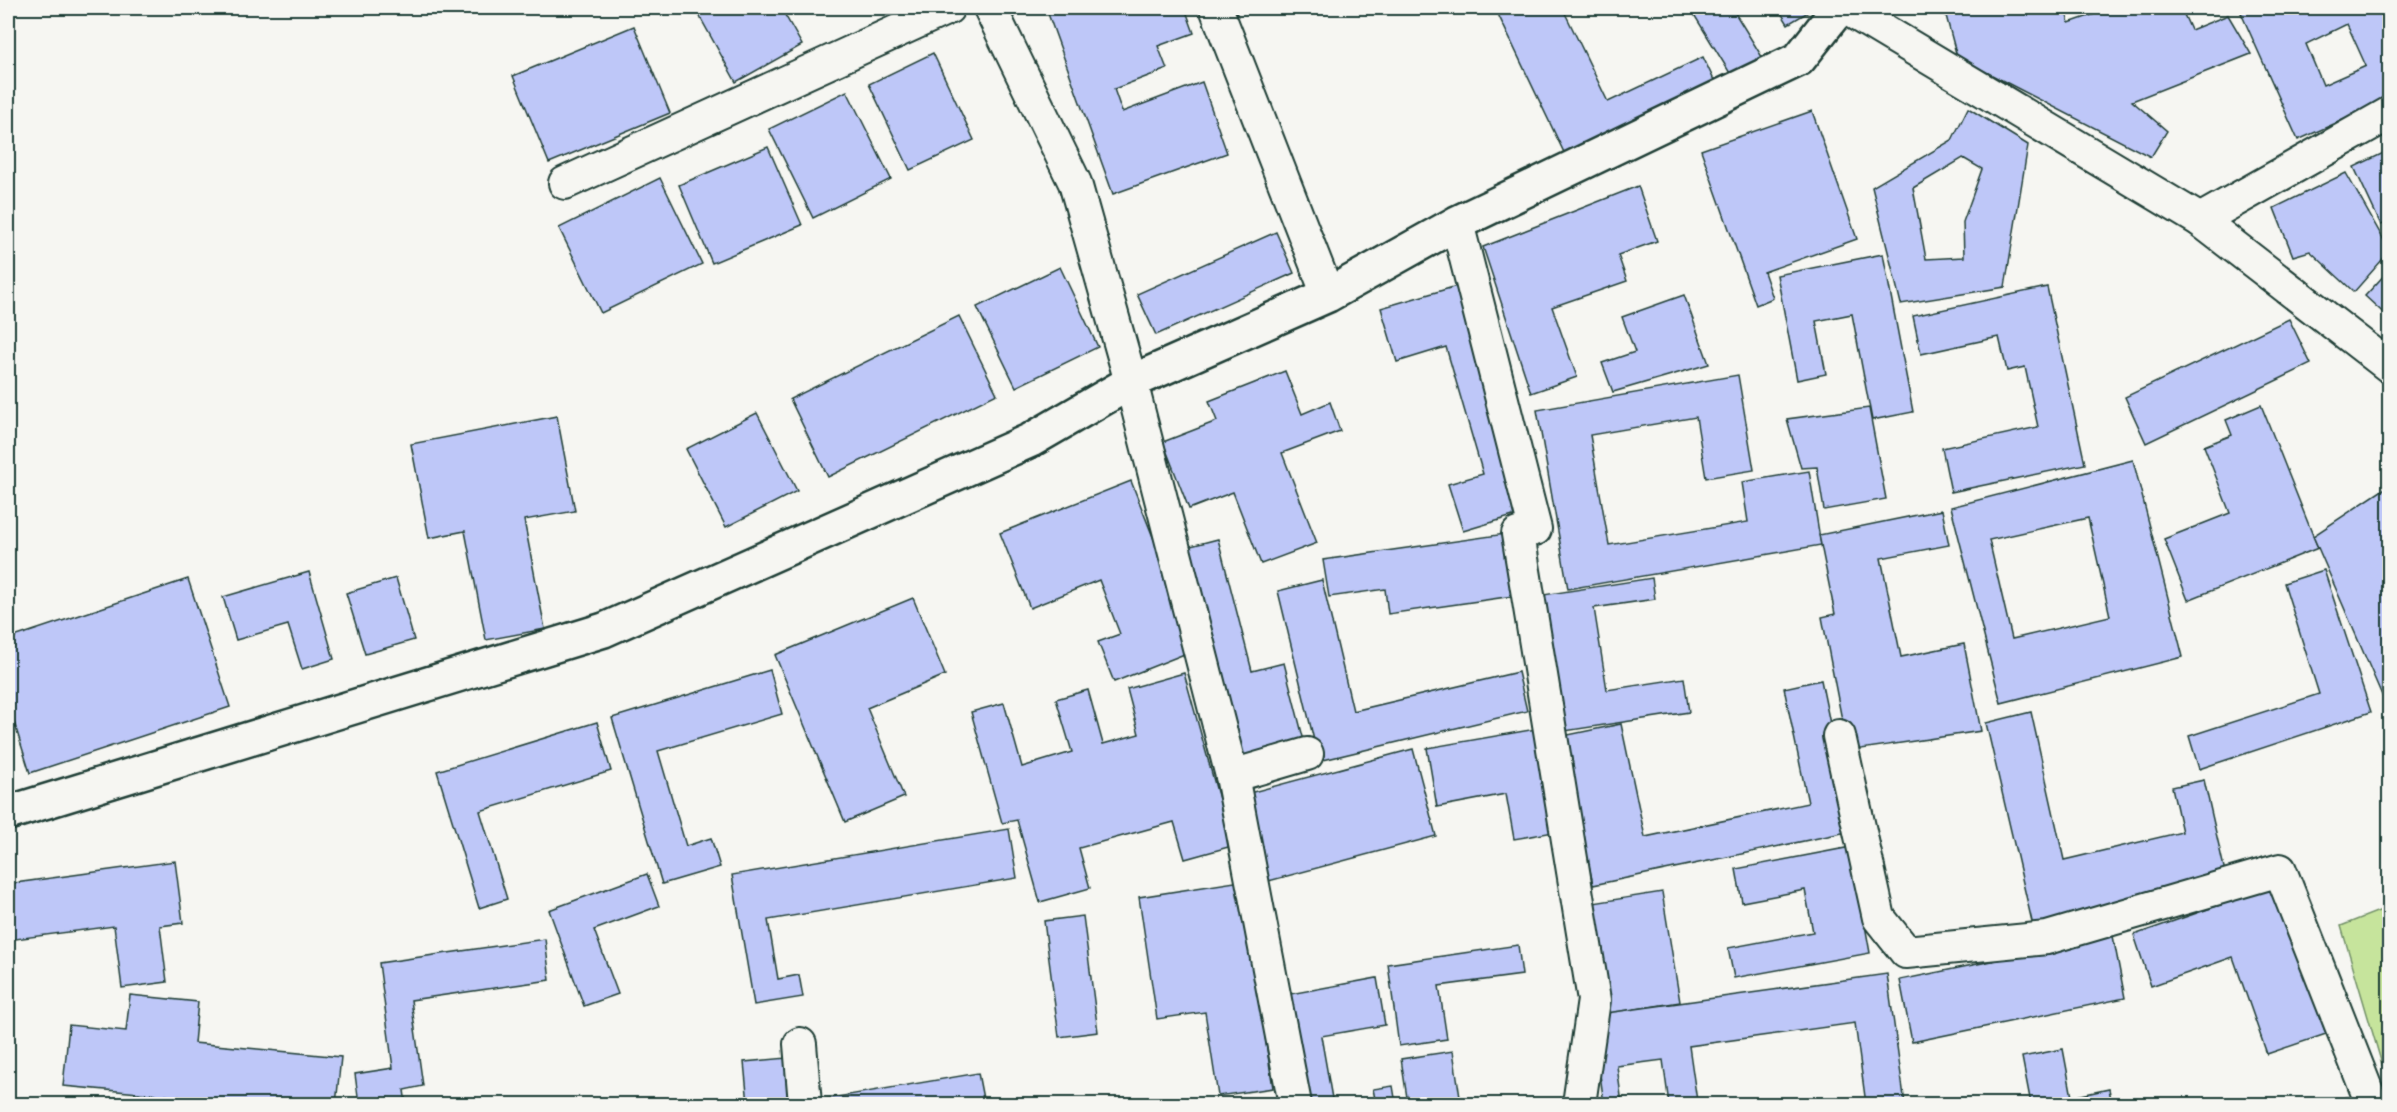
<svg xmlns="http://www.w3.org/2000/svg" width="2397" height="1112" viewBox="0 0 2397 1112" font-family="'Gochi Hand',sans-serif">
	<rect width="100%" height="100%" fill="#f6f6f2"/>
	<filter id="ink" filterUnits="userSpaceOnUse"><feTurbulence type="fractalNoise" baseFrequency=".0167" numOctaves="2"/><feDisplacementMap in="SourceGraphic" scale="12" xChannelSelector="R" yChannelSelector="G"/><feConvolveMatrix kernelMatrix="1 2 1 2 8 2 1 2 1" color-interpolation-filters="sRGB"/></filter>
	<g filter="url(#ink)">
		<path fill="#c6e49c" stroke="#729068" stroke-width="1.5" d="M2389,907V1088L2341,926Z"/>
		<g fill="#bec7f8" stroke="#1f3d34" stroke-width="1.5" fill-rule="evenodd">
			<path d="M695,8H781L802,45L736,82Z"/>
			<path d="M1046,8H1185L1194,33L1158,46L1167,69L1114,89L1122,112L1202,82L1227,153L1113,194Z"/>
			<path d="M1505,8H1572L1564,11L1608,102L1703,57L1720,93L1570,165L1497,12Z"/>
			<path d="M1690,8H1732L1767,65L1736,83Z"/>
			<path d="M1778,8H1815L1788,24Z"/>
			<path d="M1944,8H2065L2069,23L2112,8H2181L2191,30L2228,15L2251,54L2132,101L2167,131L2151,157L1957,57Z"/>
			<path d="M2253,8H2355L2357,12L2367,8H2390V99L2298,140L2241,13ZM2347,24L2366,66L2323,85L2306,44Z"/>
			<path d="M634,26L670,113L549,163L513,76Z"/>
			<path d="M933,53L974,140L910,170L869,84Z"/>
			<path d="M847,91L891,179L813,218L769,129Z"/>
			<path d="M1968,108L2028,145L2005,287L1901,304L1872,187L1952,140ZM1963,158L1982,169L1963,222L1964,257L1926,259L1913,188Z"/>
			<path d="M1812,111L1857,239L1764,272L1773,298L1756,305L1701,150Z"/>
			<path d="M768,147L802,225L712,263L679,185Z"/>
			<path d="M2390,150V222L2381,225L2354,167Z"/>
			<path d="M2346,173L2390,251L2354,292L2310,251L2293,256L2274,208Z"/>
			<path d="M660,178L702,264L601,313L559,228Z"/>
			<path d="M1638,186L1657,241L1618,255L1627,281L1552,307L1577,377L1531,393L1483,247Z"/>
			<path d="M1276,232L1294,273L1156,335L1137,294Z"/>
			<path d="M1883,254L1913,412L1872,420L1852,314L1816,321L1826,374L1797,380L1777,275Z"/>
			<path d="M1060,267L1098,347L1016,387L977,307Z"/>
			<path d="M2390,269V319L2365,296Z"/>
			<path d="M1457,286L1523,513L1463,531L1448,484L1483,474L1446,347L1397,362L1381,308Z"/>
			<path d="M2047,287L2085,464L1951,492L1942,448L2038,427L2025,367L2007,371L1999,337L1921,354L1913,316Z"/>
			<path d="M1684,295L1709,364L1613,392L1602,363L1635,352L1622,317Z"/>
			<path d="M959,316L997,394L828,477L790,399Z"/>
			<path d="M2289,319L2311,364L2146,443L2125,397Z"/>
			<path d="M1285,371L1302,414L1330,402L1340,431L1282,453L1317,543L1261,564L1233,492L1189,509L1163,442L1217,421L1209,401Z"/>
			<path d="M1738,375L1754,470L1706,478L1696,417L1590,435L1609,545L1748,522L1742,482L1809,471L1821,545L1568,589L1537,410Z"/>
			<path d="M2261,405L2318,548L2188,600L2164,539L2230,513L2204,446L2232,435L2226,420Z"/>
			<path d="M1869,408L1886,499L1824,510L1817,467L1801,468L1787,419Z"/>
			<path d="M757,413L797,491L726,527L686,449Z"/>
			<path d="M557,416L575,511L524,520L545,629L486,640L465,531L429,538L411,444Z"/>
			<path d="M2133,460L2183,657L2001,703L1951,507ZM2088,518L2110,616L2012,639L1989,540Z"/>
			<path d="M1131,481L1197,649L1114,682L1098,642L1120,634L1099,580L1030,608L1000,533Z"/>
			<path d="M2390,485V553L2385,556L2390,567V696L2384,700L2313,536Z"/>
			<path d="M1942,510L1949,545L1881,558L1901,657L1964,644L1981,731L1848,751L1822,617L1835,614L1819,535Z"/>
			<path d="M1505,534L1513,596L1388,614L1385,589L1329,597L1323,560Z"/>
			<path d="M1218,539L1252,671L1284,663L1304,741L1236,758L1183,548Z"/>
			<path d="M2324,570L2371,712L2199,769L2189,736L2319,694L2284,583Z"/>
			<path d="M309,572L334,659L302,669L288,625L236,640L223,597Z"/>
			<path d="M396,578L414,640L365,654L346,593Z"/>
			<path d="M1652,578L1655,599L1594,608L1607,690L1684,678L1689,712L1565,731L1543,595Z"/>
			<path d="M188,579L230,707L30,773L8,703V639Z"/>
			<path d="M1322,580L1353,711L1518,672L1527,711L1319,761L1278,591Z"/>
			<path d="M913,598L945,675L867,708L904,797L845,822L775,655Z"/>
			<path d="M770,670L782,714L658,751L686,846L711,838L720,867L662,884L612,718Z"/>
			<path d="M1184,673L1232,846L1185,859L1174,822L1079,848L1090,888L1040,902L1017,820L1002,823L971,712L1004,703L1022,767L1072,752L1056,699L1088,690L1103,744L1139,734L1127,689Z"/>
			<path d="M1821,680L1852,831L1593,885L1563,736L1621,724L1645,837L1808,803L1784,688Z"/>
			<path d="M2031,712L2064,860L2182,832L2172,787L2204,780L2227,881L2033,926L1986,723Z"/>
			<path d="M597,722L611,771L480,811L507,899L479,908L437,771Z"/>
			<path d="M1536,729L1554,832L1514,839L1506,794L1437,807L1427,748Z"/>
			<path d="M1413,749L1436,836L1261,883L1238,796Z"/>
			<path d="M1009,829L1017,878L768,920L778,979L799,975L803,997L754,1005L732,875Z"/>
			<path d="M1851,847L1870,953L1734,978L1728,948L1813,932L1805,890L1742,902L1736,869Z"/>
			<path d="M175,861L183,923L160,926L167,982L122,988L114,926L8,940V884Z"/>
			<path d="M647,874L659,906L594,930L618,994L584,1006L549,910Z"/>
			<path d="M1241,881L1273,1088L1218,1096L1205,1012L1157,1019L1139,897Z"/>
			<path d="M2274,886L2326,1034L2267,1054L2233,957L2151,986L2134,935Z"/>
			<path d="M1662,892L1680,1002L1605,1014L1587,904Z"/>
			<path d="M1083,916L1098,1032L1059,1037L1044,921Z"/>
			<path d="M2113,936L2125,998L1912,1042L1900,980Z"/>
			<path d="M545,939L550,980L411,1000L423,1086L404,1090L406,1104H359L355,1074L393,1068L379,963Z"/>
			<path d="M1518,945L1522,975L1439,986L1447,1039L1399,1046L1388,964Z"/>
			<path d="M1887,974L1905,1104H1866L1855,1023L1689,1046L1697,1101L1669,1104L1663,1060L1617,1066L1622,1104H1604L1592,1015Z"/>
			<path d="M1377,978L1385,1025L1321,1036L1333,1104H1309L1290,994Z"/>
			<path d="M130,995L198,1002L194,1043L341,1057L336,1104H259L63,1086L69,1025L126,1031Z"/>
			<path d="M2063,1049L2072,1097L2109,1089L2112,1104H2031L2022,1057Z"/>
			<path d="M1453,1051L1461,1104H1408L1401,1059Z"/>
			<path d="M787,1058L791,1104H748L744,1062Z"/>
			<path d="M978,1073L984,1104H820L819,1100Z"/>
			<path d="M1393,1086L1396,1104H1376L1373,1089Z"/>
			<path d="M1282,1097L1283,1104H1227Z"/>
			<path d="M2348,1097L2350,1104H2317Z"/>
		</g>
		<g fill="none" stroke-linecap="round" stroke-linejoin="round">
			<g stroke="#1f3d34" stroke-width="36">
				<g id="minor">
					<path d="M990,8L1075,183L1131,382L1232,776L1307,754"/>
					<path d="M1216,8L1328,295"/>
					<path d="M1846,8L2200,220L2390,367"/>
					<path d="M565,183L948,8"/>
					<path d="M2200,220L2390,113"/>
					<path d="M1457,223L1535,529L1518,534L1594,1000L1579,1104"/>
					<path d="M1839,736L1879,918L1906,952L2047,938L2280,870L2372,1104"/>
					<path d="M1232,776L1295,1104"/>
					<path d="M800,1044L805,1104"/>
				</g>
			</g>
			<g stroke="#1f3d34" stroke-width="38">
				<path id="tertiary" d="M8,813L604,630L1031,440L1131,382L1328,295L1457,223L1799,59L1839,8"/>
			</g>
			<use href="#minor" stroke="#f6f6f2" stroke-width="32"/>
			<use href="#tertiary" stroke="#f6f6f2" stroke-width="33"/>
		</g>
	</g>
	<rect width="2397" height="1112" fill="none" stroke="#f6f6f2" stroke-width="30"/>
	<rect x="15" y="15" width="2367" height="1082" fill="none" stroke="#1f3d34" stroke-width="2" filter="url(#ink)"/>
</svg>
